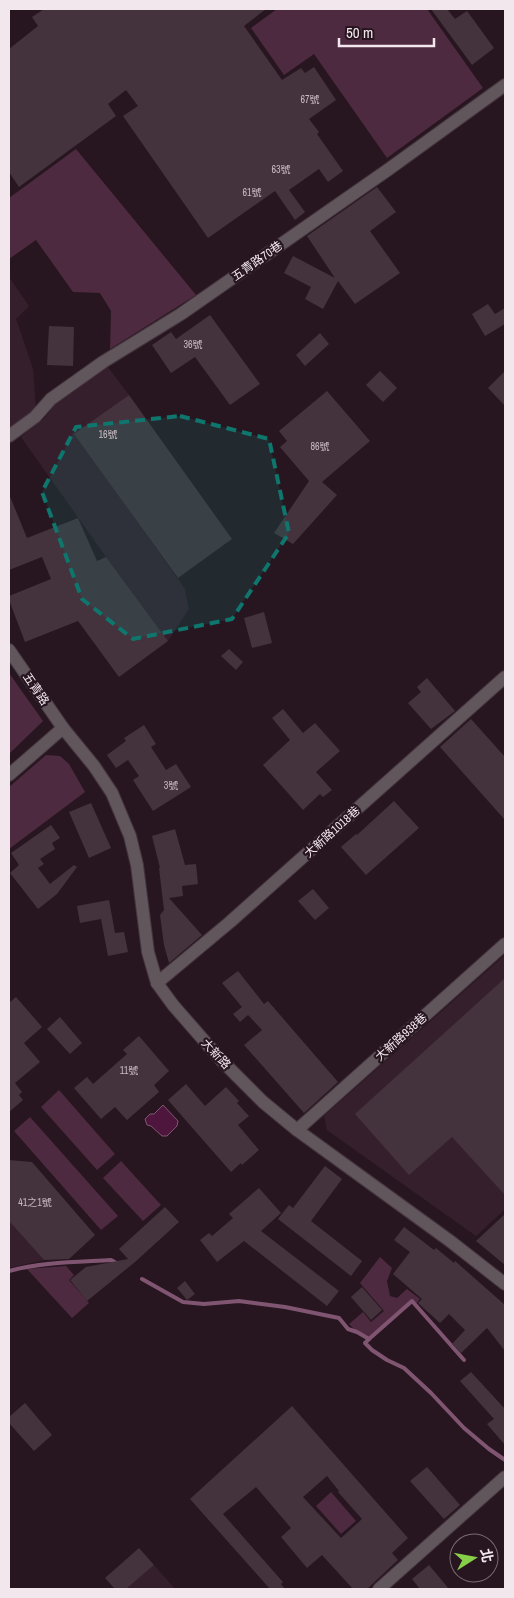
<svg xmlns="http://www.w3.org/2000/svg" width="514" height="1598" viewBox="0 0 514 1598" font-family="'Archivo Narrow','Noto Sans TC',sans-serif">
	<rect width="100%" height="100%" fill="#271620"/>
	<g fill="#361f2d">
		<path d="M9,277L29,306L16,319L33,369L36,410L9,430Z"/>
		<path d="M107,366L129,395L75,434L185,589L189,609L168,641L106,557L21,437L45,418L57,402Z"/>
		<path d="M505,955V1209L476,1236L327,1130L324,1116Z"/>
		<path d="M9,1221L44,1260L9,1268Z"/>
		<path d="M154,1565L175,1589H126Z"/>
	</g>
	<g fill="#4d2a3f">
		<path d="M277,9H427L483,88L387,158L314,54L284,75L251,28Z"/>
		<path d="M76,149L196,295L110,349L111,311L100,293L73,292L36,240L9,259V198Z"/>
		<path d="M9,673L43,721L9,754Z"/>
		<path d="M46,755L60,756L69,764L85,792L9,849V787Z"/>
		<path d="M59,1090L115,1154L97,1170L41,1107Z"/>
		<path d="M30,1117L118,1216L101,1230L14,1131Z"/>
		<path d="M121,1161L161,1205L143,1221L103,1178Z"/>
		<path d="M380,1257L392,1268L387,1281L390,1296L397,1298L407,1289L420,1299L416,1304L411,1300L369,1337L355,1330L349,1324L363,1312L371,1322L384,1311L360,1283Z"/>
		<path d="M66,1266L74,1275L69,1280L89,1303L72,1318L27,1269Z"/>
		<path d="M331,1492L356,1521L341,1534L316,1506Z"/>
	</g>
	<path fill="#4e163c" stroke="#805571" d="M163,1105L178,1121L177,1126L167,1136H162L151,1126L147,1125L145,1119L150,1114H154Z"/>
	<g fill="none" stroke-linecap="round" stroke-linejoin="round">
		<g stroke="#805571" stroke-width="4">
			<path d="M9,1271C42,1262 77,1262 111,1260L118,1264"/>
			<path d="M142,1279L183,1302L204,1304L239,1301L285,1307L339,1318L348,1329L357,1332L369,1339L412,1301L464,1360"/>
			<path d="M369,1339L365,1343L372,1350L387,1360L404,1368L431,1393L464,1428L489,1449L505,1460"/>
		</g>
	</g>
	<g fill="#44323c" fill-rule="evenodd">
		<path d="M44,9H266L244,26L282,80L301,68L305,73L314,67L336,100L309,119L319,132L317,134L343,171L328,182L319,169L289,190L305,212L295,220L275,191L208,238L123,116L138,106L126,90L108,104L116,116L19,187L9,172V49L38,26L32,17Z"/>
		<path d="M431,9H447L455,19L467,11L494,48L472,65Z"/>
		<path d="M377,187L396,212L370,231L400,273L355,304L338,281L323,309L305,299L311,287L284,273L293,256L335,278L307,236Z"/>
		<path d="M488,304L495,314L505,308V324L485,336L472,314Z"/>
		<path d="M210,315L260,384L230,405L195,357L171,373L152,345L171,332L176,339Z"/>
		<path d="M49,326L74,327L73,366L47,365Z"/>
		<path d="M320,333L329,344L305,366L296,355Z"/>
		<path d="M380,371L397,388L383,402L366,385Z"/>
		<path d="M505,371V406L488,388Z"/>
		<path d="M327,391L370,441L322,482L337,495L293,544L274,533L309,481L280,447L287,441L279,431Z"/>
		<path d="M129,395L232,539L178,578L74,434Z"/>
		<path d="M9,494L27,538L78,518L97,561L106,557L168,641L119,677L78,621L25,642L9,600V596L51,579L42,557L9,570Z"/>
		<path d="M264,612L272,643L252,648L244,618Z"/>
		<path d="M229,649L243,662L236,670L221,656Z"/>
		<path d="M427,678L455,711L431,729L408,703L421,692L417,687Z"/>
		<path d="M283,709L303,733L315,723L340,751L316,772L332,790L323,797L320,794L303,810L263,765L290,740L272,718Z"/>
		<path d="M471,719L505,757V820L440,747Z"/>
		<path d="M144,725L156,744L151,747L166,770L176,764L191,787L153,811L133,780L139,776L128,760L116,768L107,755L126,741L124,738Z"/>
		<path d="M394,801L419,828L366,875L341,847L356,834L357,835Z"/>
		<path d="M91,803L111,848L89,858L69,812Z"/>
		<path d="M51,825L60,838L52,843L55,849L40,859L44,864L38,868L50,884L74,865L77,867L57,894L38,909L10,873L19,865L11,853Z"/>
		<path d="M175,829L185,865L196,864L198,884L182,886L183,896L169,898L202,935L169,963L164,945L160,915L164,910L159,868H160L152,836Z"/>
		<path d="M313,889L329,908L315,920L298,901Z"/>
		<path d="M109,900L115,933L124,932L128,952L108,956L101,919L80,923L77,906Z"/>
		<path d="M238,971L264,1004L268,1001L338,1082L304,1113L244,1045L262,1030L248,1015L240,1022L233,1014L242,1007L222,983Z"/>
		<path d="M505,978V1195L452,1137L409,1175L355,1114Z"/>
		<path d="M16,997L42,1027L24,1043L40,1062L15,1083L22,1092L19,1095L23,1100L9,1112V1003Z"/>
		<path d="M60,1017L82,1043L70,1054L47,1029Z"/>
		<path d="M139,1036L169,1071L154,1085L159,1092L127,1120L115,1107L101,1119L74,1088L87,1077L93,1084L127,1054L123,1050Z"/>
		<path d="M186,1084L205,1106L226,1087L239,1101L237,1103L249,1116L238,1125L259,1150L242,1165L241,1163L231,1172L168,1100Z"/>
		<path d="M9,1160L32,1162L95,1235L69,1259L44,1260L9,1221Z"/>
		<path d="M325,1166L342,1179L311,1221L362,1261L351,1276L278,1219L289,1205L293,1208Z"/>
		<path d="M259,1188L281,1213L261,1231L339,1291L327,1306L244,1241L217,1262L200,1240L209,1233L212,1236L233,1218L229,1214Z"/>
		<path d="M165,1207L179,1222L135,1262L87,1301L70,1280L86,1267L128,1259L119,1249Z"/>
		<path d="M505,1214V1265L476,1241Z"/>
		<path d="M404,1227L434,1250L436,1248L454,1263L455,1261L505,1305V1351L487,1328L461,1353L452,1344L465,1330L449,1314L440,1323L418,1303L422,1299L393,1274L410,1252L394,1240Z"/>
		<path d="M185,1281L195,1294L187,1300L177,1288Z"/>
		<path d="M362,1287L382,1310L371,1320L351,1297Z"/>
		<path d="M471,1372L505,1409V1445L487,1424L494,1419L460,1381Z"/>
		<path d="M25,1403L52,1435L34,1451L9,1423V1417Z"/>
		<path d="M292,1406L408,1538L392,1553L398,1560L367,1589H353L322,1555L307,1568L281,1537L291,1528L256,1487L223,1514L283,1582L281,1584L285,1589H270L190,1499ZM327,1476L339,1491L338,1492L362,1519L341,1538L303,1497Z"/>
		<path d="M427,1467L460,1505L444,1519L410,1481Z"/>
		<path d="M139,1548L154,1565L126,1589H115L105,1578Z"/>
		<path d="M429,1565L449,1589H420L412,1579Z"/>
	</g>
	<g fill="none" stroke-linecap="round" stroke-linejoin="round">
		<g stroke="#44333d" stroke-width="14">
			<g id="minor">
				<path d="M9,436L35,417L51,399L103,362L181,314L389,169L505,85"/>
				<path d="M9,650L63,728L94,766L112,793L130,836L137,865L148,952L157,983L173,1005L221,1060L263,1102L297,1130L450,1241L505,1284"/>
				<path d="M9,775L63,728"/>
				<path d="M157,983L230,922L505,677"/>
				<path d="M297,1130L505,944"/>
				<path d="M379,1589L505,1477"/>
			</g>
		</g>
		<use href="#minor" stroke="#60565b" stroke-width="12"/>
	</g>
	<path fill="#0f766e" fill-opacity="0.2" stroke="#0f766e" stroke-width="4" stroke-dasharray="10 6" stroke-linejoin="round" d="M180,416L269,439L289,533L232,619L133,639L82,599L42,492L76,427Z"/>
	<g text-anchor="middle" stroke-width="4.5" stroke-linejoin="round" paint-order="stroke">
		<g font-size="10" fill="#c7bac2">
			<text x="310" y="103">67號</text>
			<text x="281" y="173">63號</text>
			<text x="252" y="196">61號</text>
			<text x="193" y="348">36號</text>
			<text x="108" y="438">16號</text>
			<text x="320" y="450">86號</text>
			<text x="171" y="789">3號</text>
			<text x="129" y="1074">11號</text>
			<text x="35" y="1206">41之1號</text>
		</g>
		<g font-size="12" fill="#f3e7ee" stroke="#271620">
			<text transform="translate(257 261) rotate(-35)" y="4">五青路70巷</text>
			<text transform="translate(36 689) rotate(56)" y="4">五青路</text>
			<text transform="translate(332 832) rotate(-42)" y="4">大新路1018巷</text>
			<text transform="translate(401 1037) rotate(-42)" y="4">大新路938巷</text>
			<text transform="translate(216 1054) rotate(47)" y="4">大新路</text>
		</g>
	</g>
	<rect width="514" height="1598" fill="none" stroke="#f3e7ee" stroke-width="20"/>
	<g transform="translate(474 1558) rotate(79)"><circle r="24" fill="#271620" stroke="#796a72"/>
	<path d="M0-4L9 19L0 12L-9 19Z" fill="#88cf49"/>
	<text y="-8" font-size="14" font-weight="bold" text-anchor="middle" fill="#f3e7ee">北</text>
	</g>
	<path d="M339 38v8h95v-8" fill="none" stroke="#f3e7ee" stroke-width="2.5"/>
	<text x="346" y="38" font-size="15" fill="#f3e7ee" stroke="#271620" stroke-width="4" paint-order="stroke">50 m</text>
</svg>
